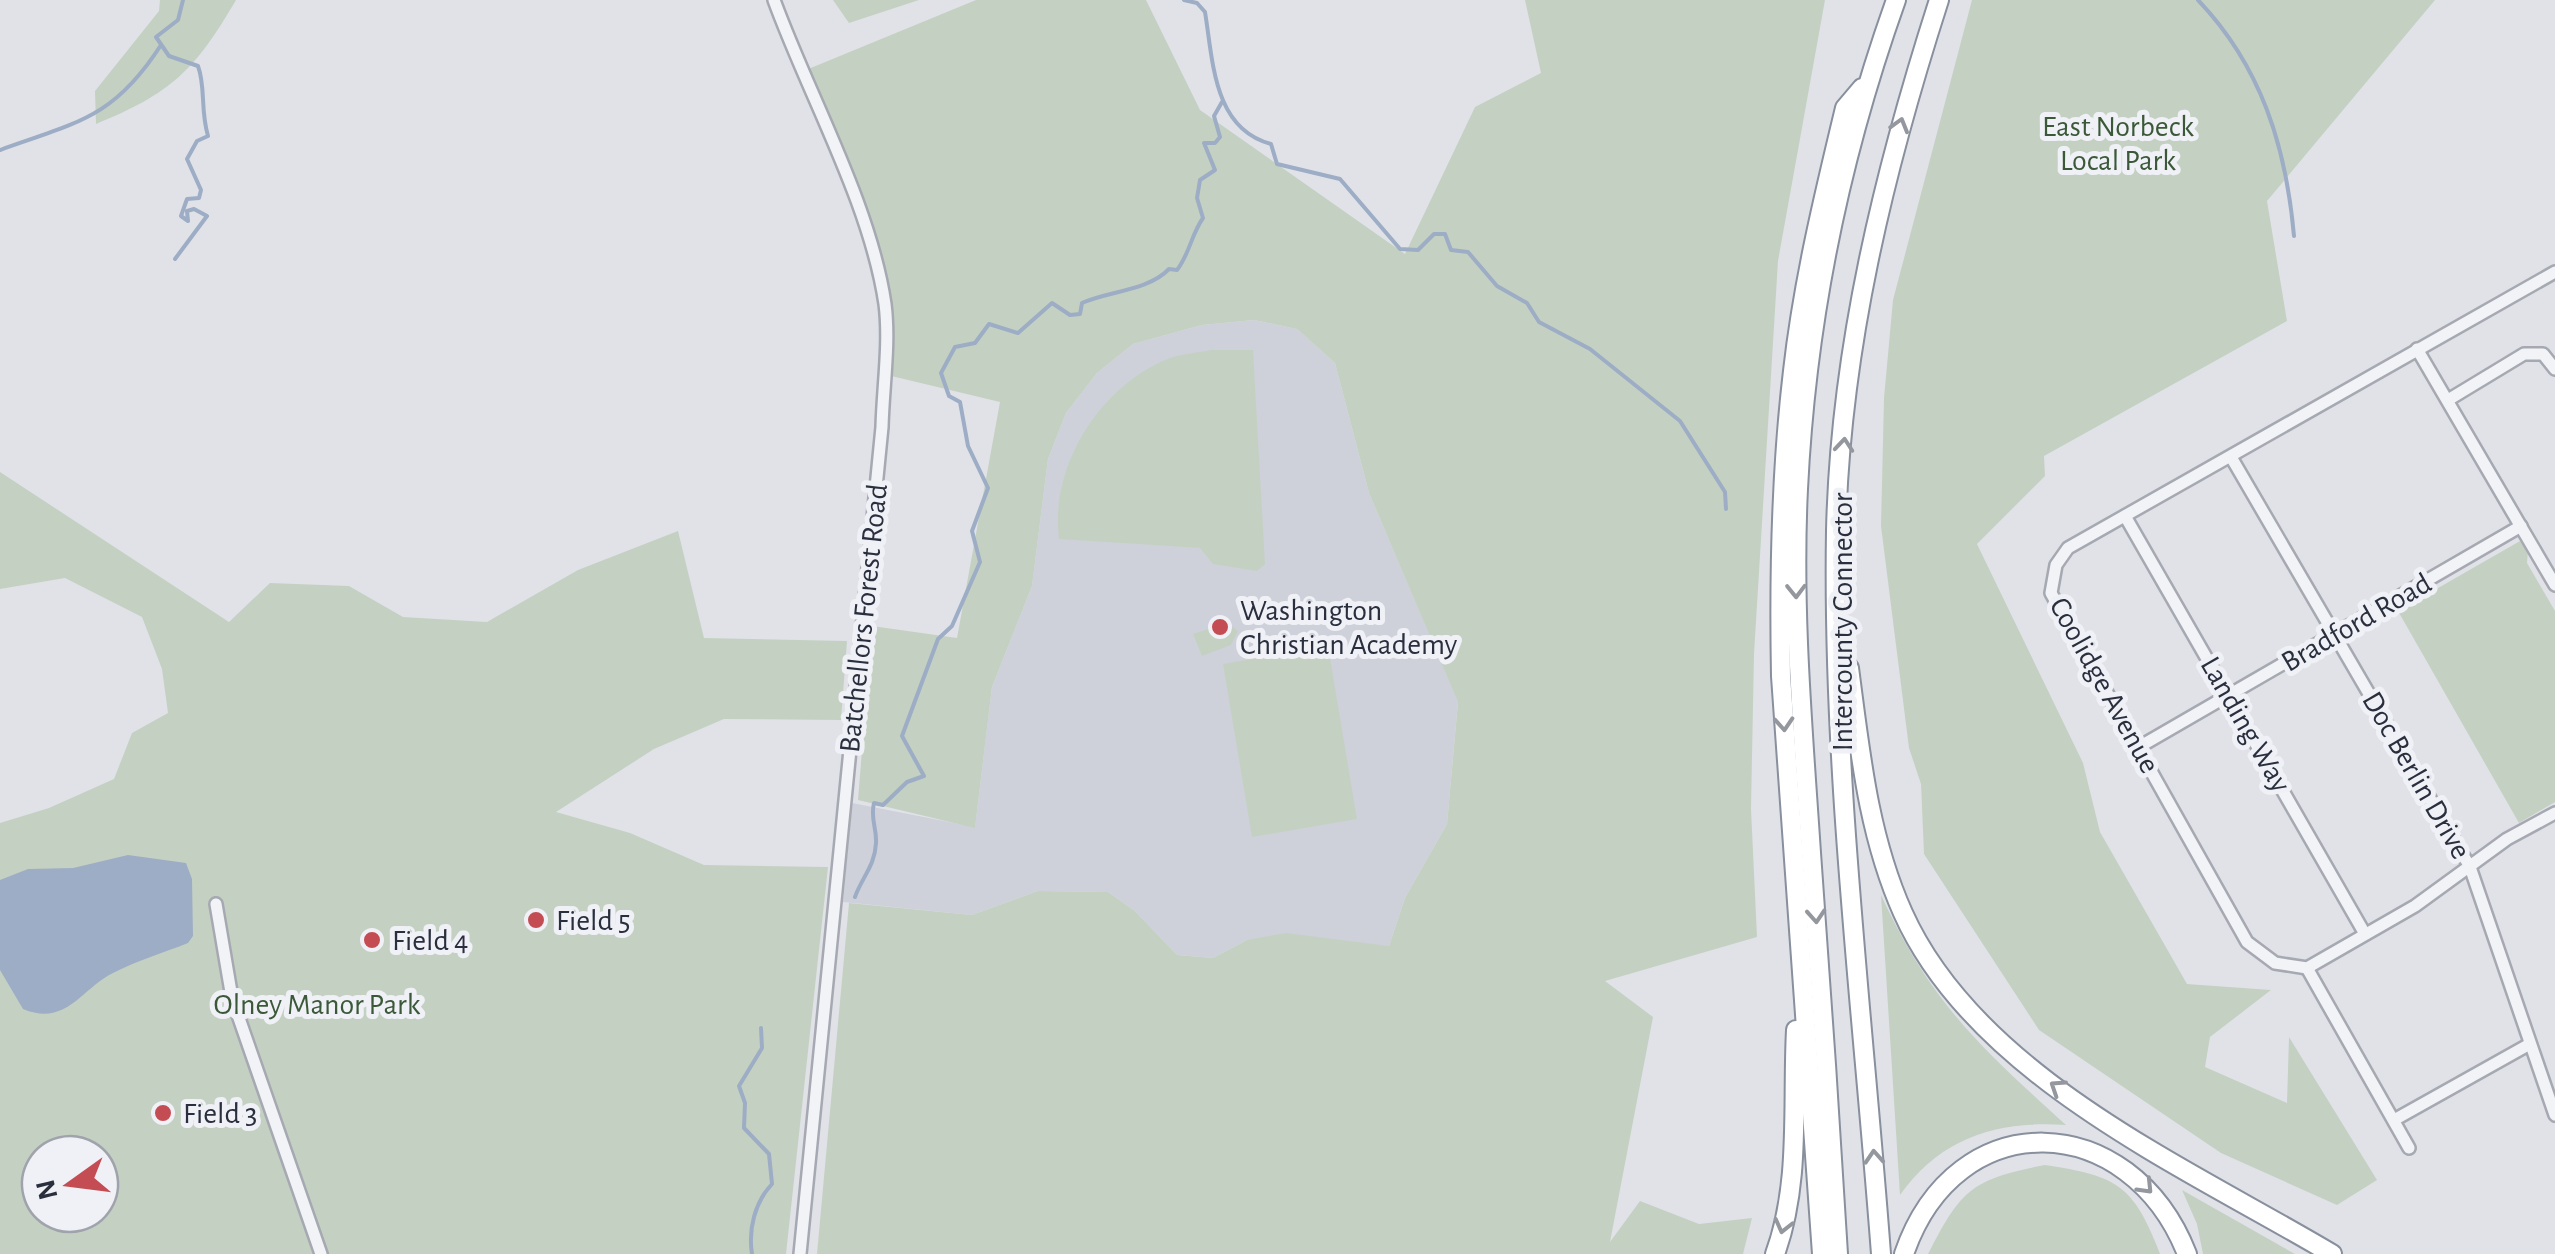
<svg xmlns="http://www.w3.org/2000/svg" width="2555" height="1254" viewBox="0 0 2555 1254" font-family="'Alegreya Sans',sans-serif">
	<rect width="100%" height="100%" fill="#e0e2e8"/>
	<path fill="#ced1da" d="M1254,320L1297,329L1335,363L1369,493L1458,701L1447,824L1405,898L1389,946L1247,940L1213,958L1177,955L1135,911L1108,892L1038,891L972,915L843,902L852,803L975,827L992,687L1032,586L1048,459L1066,413L1097,373L1133,344L1202,325Z"/>
	<g fill="#c4d1c2" fill-rule="evenodd">
		<path d="M160,0H236C195,70 172,93 96,124L95,91L159,11Z"/>
		<path d="M833,0H919L849,23Z"/>
		<path d="M976,0H1146L1200,110L1405,254L1475,107L1541,73L1525,0H1825L1778,261L1754,654L1751,809L1757,937L1605,981L1653,1017L1610,1242L1640,1201L1699,1224L1752,1218L1743,1254H817L849,903L972,915L1038,891L1108,892L1135,911L1177,955L1213,958L1247,940L1286,933L1389,946L1405,898L1447,824L1458,702L1369,493L1335,363L1297,329L1254,320L1202,325L1133,344L1097,373L1066,413L1048,459L1032,586L992,687L975,828L858,800L872,626L957,638L1000,402L883,374L886,310L846,178L801,72Z"/>
		<path d="M1972,0H2435L2267,201L2287,321L2044,456L2045,476L1977,544L2083,763L2100,832L2187,984L2271,990L2210,1037L2205,1067L2287,1103L2289,1037L2377,1180L2337,1205L2221,1153L2039,1030L1924,854L1921,784L1909,748L1881,526L1884,398L1893,300Z"/>
		<path d="M1211,350H1253L1265,564L1257,571L1213,564L1200,548L1059,539C1050,467 1098,389 1165,360C1178,354 1196,353 1211,350Z"/>
		<path d="M0,472L229,622L270,583L349,586L403,617L487,622L578,570L678,531L704,638L847,641L841,720L724,719L654,749L556,812L630,833L704,865L828,867L786,1254H0V823L49,808L114,779L132,733L168,713L162,669L142,617L65,578L0,589ZM40,1154H100V1214H40Z"/>
		<path d="M2520,541L2528,550L2527,563L2555,611V802L2519,823L2398,611Z"/>
		<path d="M1227,623L1238,631L1231,645L1202,656L1193,634Z"/>
		<path d="M1328,646L1357,819L1252,837L1223,664Z"/>
		<path d="M1881,895C1931,1003 1980,1047 2066,1125C1998,1120 1940,1138 1900,1195Z"/>
		<path d="M2045,1165C2117,1176 2133,1184 2160,1254H1928C1961,1189 1972,1179 2045,1165Z"/>
		<path d="M2182,1190L2295,1254H2203L2197,1224Z"/>
	</g>
	<path fill="#9dadc5" d="M128,855L186,863L192,879L193,936L188,943C163,953 138,960 113,973C81,989 66,1027 23,1009L0,970V880L28,869L73,868Z"/>
	<g fill="none" stroke-linecap="round" stroke-linejoin="round">
		<g stroke="#9dadc5" stroke-width="4">
			<path d="M1184,0L1197,3L1205,12C1213,60 1213,129 1271,144L1277,164L1340,179L1400,249L1418,250L1434,234H1445L1451,250L1468,252L1497,286L1527,303L1539,322L1590,349L1680,421L1725,492L1726,509"/>
			<path d="M2198,0C2261,66 2286,146 2294,236"/>
			<path d="M0,150C78,122 114,118 161,45"/>
			<path d="M175,259L207,216L194,209L187,211L188,221L181,216L187,199L199,198L201,190L187,159L197,141L208,136C200,109 206,88 198,66L169,56L156,37L178,20L183,0"/>
			<path d="M855,897C862,877 875,866 876,843C877,828 870,819 874,803L883,805L907,782L924,776L902,736L938,639L952,626L980,562L972,531L988,488L968,446L960,402L949,396L941,373L955,347L975,343L989,324L1018,333L1052,303L1070,315L1080,314L1082,303C1108,291 1148,291 1169,269L1177,270C1190,253 1191,235 1203,218L1197,198L1200,180L1215,170L1204,143H1215L1220,137L1214,116L1222,102"/>
			<path d="M752,1254C748,1229 755,1202 772,1184L769,1154L744,1128L745,1103L739,1086L762,1048L761,1028"/>
		</g>
		<g stroke="#a6a9b2" stroke-width="16">
			<g id="minor">
				<path d="M774,0C809,96 870,203 885,304C890,343 883,387 882,427L800,1254"/>
				<path d="M2555,272L2068,548L2056,565L2051,593L2247,942L2275,963L2307,968L2415,906L2507,839L2555,813"/>
				<path d="M2417,349L2555,585"/>
				<path d="M2448,400L2524,354H2543L2555,369"/>
				<path d="M2231,457L2470,867L2555,1115"/>
				<path d="M2125,516L2365,934"/>
				<path d="M2139,747L2521,526"/>
				<path d="M216,904L232,998L321,1254"/>
				<path d="M2307,968L2409,1148"/>
				<path d="M2394,1120L2528,1045"/>
			</g>
		</g>
		<g stroke="#888f9d" stroke-width="22">
			<g id="highway">
				<path d="M1849,668C1860,751 1868,835 1903,913C1976,1076 2186,1167 2332,1254"/>
				<path d="M1775,1254C1801,1183 1792,1105 1796,1030"/>
				<path d="M1822,1254L1781,676C1779,574 1781,472 1793,371C1803,282 1824,195 1845,108L1862,88"/>
				<path d="M1838,1254C1830,1120 1821,987 1811,853C1803,732 1792,611 1798,489C1806,323 1840,157 1896,0"/>
				<path d="M1881,1254C1863,1014 1832,772 1836,531C1840,350 1884,171 1939,0"/>
				<path d="M1904,1254C1956,1102 2130,1109 2187,1254"/>
			</g>
		</g>
		<use href="#minor" stroke="#f2f3f6" stroke-width="11"/>
		<use href="#highway" stroke="#fff" stroke-width="18"/>
	</g>
	<defs><path id="oneway-chevron" d="M-2-3.5L2.5 0L-2 3.5" fill="none" stroke-width="1.6" stroke-linecap="round" stroke-linejoin="round" transform="scale(2.5)"/></defs>
	<g stroke="#94979e">
		<use href="#oneway-chevron" transform="translate(1900 125) rotate(-74)"/>
		<use href="#oneway-chevron" transform="translate(1844 445) rotate(-85)"/>
		<use href="#oneway-chevron" transform="translate(1796 591) rotate(89)"/>
		<use href="#oneway-chevron" transform="translate(1784 724) rotate(86)"/>
		<use href="#oneway-chevron" transform="translate(1816 916) rotate(86)"/>
		<use href="#oneway-chevron" transform="translate(2057 1087) rotate(-147)"/>
		<use href="#oneway-chevron" transform="translate(1874 1157) rotate(-94)"/>
		<use href="#oneway-chevron" transform="translate(2146 1187) rotate(46)"/>
		<use href="#oneway-chevron" transform="translate(1783 1226) rotate(104)"/>
	</g>
	<g fill="#c44d54" stroke="#eff1f6" stroke-width="4">
		<circle cx="1220" cy="627" r="10"/>
		<circle cx="536" cy="920" r="10"/>
		<circle cx="372" cy="940" r="10"/>
		<circle cx="163" cy="1113" r="10"/>
	</g>
	<g text-anchor="middle" stroke-width="10" stroke-linejoin="round" paint-order="stroke">
		<g font-size="30" fill="#3b5938" stroke="#eff1f6">
			<text x="2118" y="136">East Norbeck<tspan x="2118" dy="34">Local Park</tspan></text>
			<text x="317" y="1014">Olney Manor Park</text>
		</g>
		<g font-size="30" fill="#2a2f3e" stroke="#eff1f6" text-anchor="start">
			<text x="1240" y="620">Washington<tspan x="1240" dy="34">Christian Academy</tspan></text>
			<text x="556" y="930">Field 5</text>
			<text x="392" y="950">Field 4</text>
			<text x="183" y="1123">Field 3</text>
		</g>
		<g font-size="30" fill="#2a2f3e" stroke="#eff1f6">
			<text transform="translate(863 618) rotate(-84)" y="10">Batchellors Forest Road</text>
			<text transform="translate(1842 622) rotate(-90)" y="10">Intercounty Connector</text>
			<text transform="translate(2356 622) rotate(-30)" y="10">Bradford Road</text>
			<text transform="translate(2105 685) rotate(61)" y="10">Coolidge Avenue</text>
			<text transform="translate(2246 724) rotate(60)" y="10">Landing Way</text>
			<text transform="translate(2417 775) rotate(60)" y="10">Doc Berlin Drive</text>
		</g>
	</g>
	<g transform="translate(70 1184) rotate(256)"><circle r="48" fill="#eff1f6" stroke="#a0a3ac" stroke-width="2.5"/>
	<path d="M0-8L18 38L0 25L-18 38Z" fill="#c44d54"/>
	<text y="-15" font-size="28" font-weight="bold" text-anchor="middle" fill="#2a2f3e">N</text>
	</g>
</svg>
